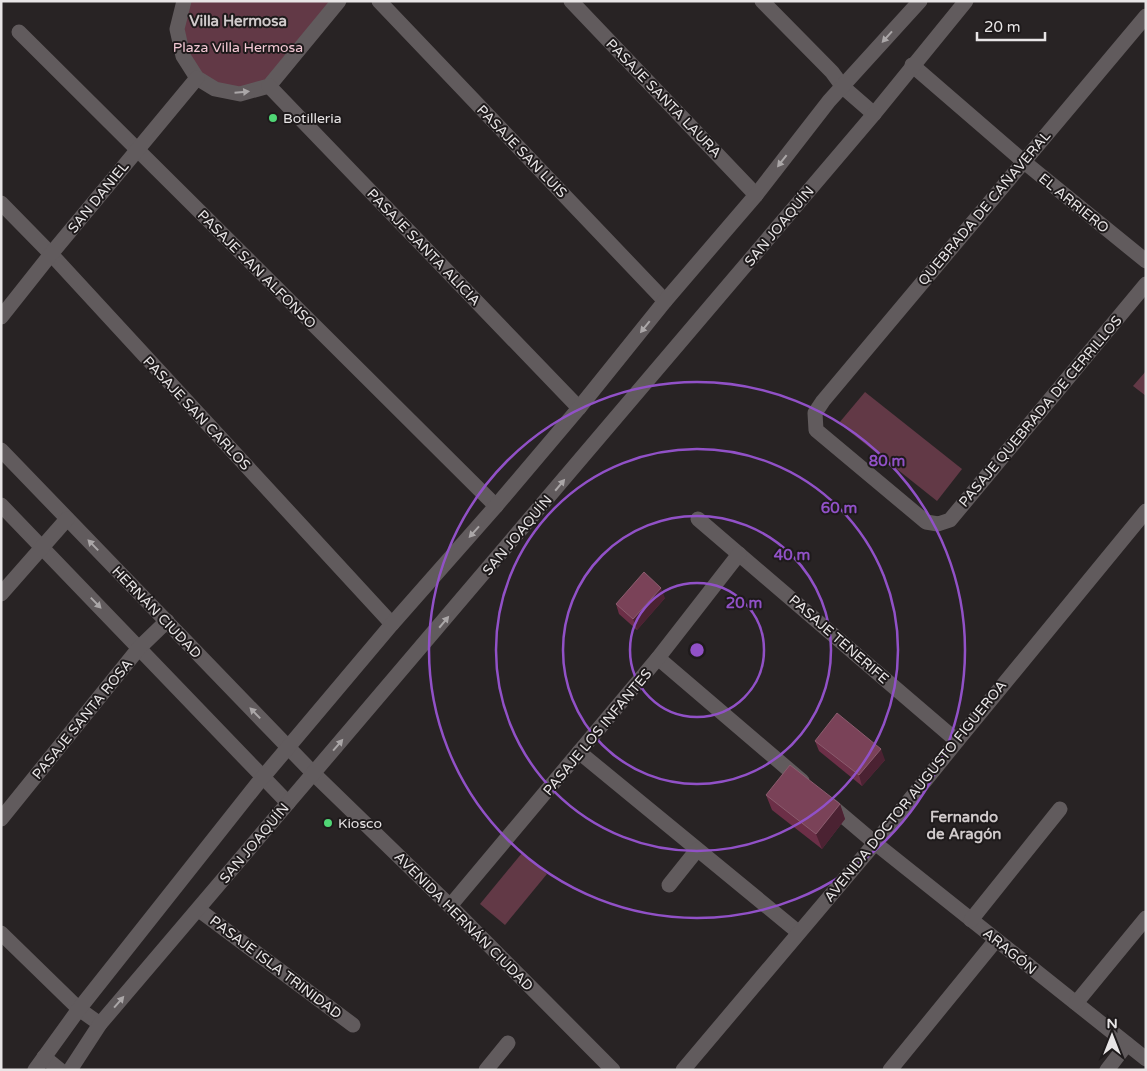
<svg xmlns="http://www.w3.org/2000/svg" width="1147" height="1071" viewBox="0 0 1147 1071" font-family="'Varela Round',sans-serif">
	<rect width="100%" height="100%" fill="#282324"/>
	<g fill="#623946">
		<path d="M184,1H339L269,86L215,89L183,56Z"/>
		<path d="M1146,371V396L1133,386Z"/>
		<path d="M865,392L962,469L937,501L839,423Z"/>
		<path d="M522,853L547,874L505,925L480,904Z"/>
	</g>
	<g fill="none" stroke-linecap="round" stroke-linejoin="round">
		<g stroke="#615b5d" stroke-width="15">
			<path d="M184,1L177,29L183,56L197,78L215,89L240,94L269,86L339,1"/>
			<path d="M379,1L665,301"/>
			<path d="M571,1L756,195"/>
			<path d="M762,1L832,72L843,87L874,114"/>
			<path d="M1146,16L823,401L815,413L816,430L926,522L938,524L950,520L1146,284"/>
			<path d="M19,32L496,506"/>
			<path d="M912,65L1023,161L1146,261"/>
			<path d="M269,86L579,408"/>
			<path d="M1,203L51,254L392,624"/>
			<path d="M1,317L51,254L197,78"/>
			<path d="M1,450L314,774L450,906L613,1070"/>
			<path d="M1,505L288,803"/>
			<path d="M698,519L957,741"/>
			<path d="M1,594L67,519"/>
			<path d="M658,658L802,781"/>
			<path d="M579,752L798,932"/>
			<path d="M829,804L875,843L1146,1059"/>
			<path d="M1,819L139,648L167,621"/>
			<path d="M669,885L697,850"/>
			<path d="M450,906L658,658L739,554"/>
			<path d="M199,910L353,1025"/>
			<path d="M971,920L1060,809"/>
			<path d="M1,933L79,1009L100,1024"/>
			<path d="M1076,1003L1146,918"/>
			<path d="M44,1057L60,1070"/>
			<path d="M486,1070L508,1043"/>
			<path d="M683,1070L875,843L957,741L1146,511"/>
			<path d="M890,1070L996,940"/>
			<path d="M1107,1070L1127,1044"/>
		</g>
		<g stroke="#615b5d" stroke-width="15">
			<path d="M35,1070L79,1009L258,783L392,624L496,506L579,408L665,301L756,195L829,101L920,1"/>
			<path d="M70,1070L100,1024L874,114L966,1"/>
		</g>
	</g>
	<g fill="#6c2f47">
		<path d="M665,598L637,630L619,614L616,604Z"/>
		<path d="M815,741L885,760L862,786L819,751Z"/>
		<path d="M766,795L840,804L845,819L822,849L772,810Z"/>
	</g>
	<g fill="#4b2232">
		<path d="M661,588L665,598L637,630L633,619Z"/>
		<path d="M881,749L885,760L862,786L859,775Z"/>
		<path d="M840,804L845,819L822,849L816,834Z"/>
	</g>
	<g fill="#7a4258" stroke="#8b5c6e">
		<path d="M644,572L661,588L633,619L616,604Z"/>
		<path d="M837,713L881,749L859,775L815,741Z"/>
		<path d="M790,765L840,804L816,834L766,795Z"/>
	</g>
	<defs><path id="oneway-solid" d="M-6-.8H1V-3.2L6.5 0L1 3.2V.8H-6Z" transform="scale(1.25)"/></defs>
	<g fill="#aba7a8">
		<use href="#oneway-solid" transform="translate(887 37) rotate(132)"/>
		<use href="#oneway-solid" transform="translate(242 92) rotate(-5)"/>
		<use href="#oneway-solid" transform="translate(782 161) rotate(128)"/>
		<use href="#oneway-solid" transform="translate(645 327) rotate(129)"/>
		<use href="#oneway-solid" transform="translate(560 485) rotate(-50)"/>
		<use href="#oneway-solid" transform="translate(474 532) rotate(132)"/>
		<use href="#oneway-solid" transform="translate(93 545) rotate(-134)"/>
		<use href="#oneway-solid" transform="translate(96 603) rotate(46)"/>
		<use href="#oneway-solid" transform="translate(444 622) rotate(-50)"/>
		<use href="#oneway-solid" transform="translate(255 713) rotate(-134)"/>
		<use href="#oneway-solid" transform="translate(338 745) rotate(-49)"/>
		<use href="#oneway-solid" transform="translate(119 1002) rotate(-49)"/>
	</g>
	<g fill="none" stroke="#9151c7" stroke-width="2.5">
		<circle cx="697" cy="650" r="67"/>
		<circle cx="697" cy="650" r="134"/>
		<circle cx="697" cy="650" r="201"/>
		<circle cx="697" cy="650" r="268"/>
	</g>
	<g fill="#50d675" stroke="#1e1a1b" stroke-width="2">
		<circle cx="273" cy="118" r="5"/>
		<circle cx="328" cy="823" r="5"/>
	</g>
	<g text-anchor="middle" stroke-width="4" stroke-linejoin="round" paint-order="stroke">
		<g font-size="14" fill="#f3c8d4" stroke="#1e1a1b">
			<text x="238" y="52">Plaza Villa Hermosa</text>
		</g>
		<g font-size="14" fill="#e8e5e6" stroke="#1e1a1b">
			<text transform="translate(664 98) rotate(46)" y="5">PASAJE SANTA LAURA</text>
			<text transform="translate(522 151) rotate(46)" y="5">PASAJE SAN LUIS</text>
			<text transform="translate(98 197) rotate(-51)" y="5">SAN DANIEL</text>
			<text transform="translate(1074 203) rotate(39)" y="5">EL ARRIERO</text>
			<text transform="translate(984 208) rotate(-50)" y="5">QUEBRADA DE CAÑAVERAL</text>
			<text transform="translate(779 226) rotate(-50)" y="5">SAN JOAQUÍN</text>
			<text transform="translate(424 247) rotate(46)" y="5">PASAJE SANTA ALICIA</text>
			<text transform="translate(257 269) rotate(45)" y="5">PASAJE SAN ALFONSO</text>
			<text transform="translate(1040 411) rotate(-50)" y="5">PASAJE QUEBRADA DE CERRILLOS</text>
			<text transform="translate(197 413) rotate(47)" y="5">PASAJE SAN CARLOS</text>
			<text transform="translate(517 535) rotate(-50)" y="5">SAN JOAQUÍN</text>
			<text transform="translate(157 612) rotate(46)" y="5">HERNÁN CIUDAD</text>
			<text transform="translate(839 639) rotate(41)" y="5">PASAJE TENERIFE</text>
			<text transform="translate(82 719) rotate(-51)" y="5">PASAJE SANTA ROSA</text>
			<text transform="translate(597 732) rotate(-50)" y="5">PASAJE LOS INFANTES</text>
			<text transform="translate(915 791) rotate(-51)" y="5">AVENIDA DOCTOR AUGUSTO FIGUEROA</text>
			<text transform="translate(254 843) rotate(-50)" y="5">SAN JOAQUÍN</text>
			<text transform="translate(464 921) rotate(45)" y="5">AVENIDA HERNÁN CIUDAD</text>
			<text transform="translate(1010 951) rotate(39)" y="5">ARAGÓN</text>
			<text transform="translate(276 967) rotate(37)" y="5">PASAJE ISLA TRINIDAD</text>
		</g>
		<g font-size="14" fill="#e8e5e6" stroke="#1e1a1b" text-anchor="start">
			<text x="283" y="123">Botilleria</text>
			<text x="338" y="828">Kiosco</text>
		</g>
		<g font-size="15" font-weight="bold" fill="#d0cacb" stroke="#1e1a1b">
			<text x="238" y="26">Villa Hermosa</text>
			<text x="964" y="822">Fernando<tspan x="964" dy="17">de Aragón</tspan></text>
		</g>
	</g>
	<circle cx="697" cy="650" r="8" fill="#9151c7" stroke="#1e1a1b" stroke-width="2.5"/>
	<g font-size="15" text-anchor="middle" font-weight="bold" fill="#9151c7" stroke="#1e1a1b" stroke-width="4" stroke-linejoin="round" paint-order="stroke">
		<text x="887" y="466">80 m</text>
		<text x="839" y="513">60 m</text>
		<text x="792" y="560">40 m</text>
		<text x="744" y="608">20 m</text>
	</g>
	<rect width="1147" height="1071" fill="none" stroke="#e8e5e6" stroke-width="5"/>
	<g transform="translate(1112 1036)" stroke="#1e1a1b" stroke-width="4" paint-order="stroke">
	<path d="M0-4L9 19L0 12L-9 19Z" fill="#e8e5e6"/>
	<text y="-8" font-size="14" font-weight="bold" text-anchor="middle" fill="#e8e5e6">N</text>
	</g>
	<path d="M977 32v8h68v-8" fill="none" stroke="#e8e5e6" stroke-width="2.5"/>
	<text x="984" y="32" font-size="15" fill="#e8e5e6" stroke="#1e1a1b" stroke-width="4" paint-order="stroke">20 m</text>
</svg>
